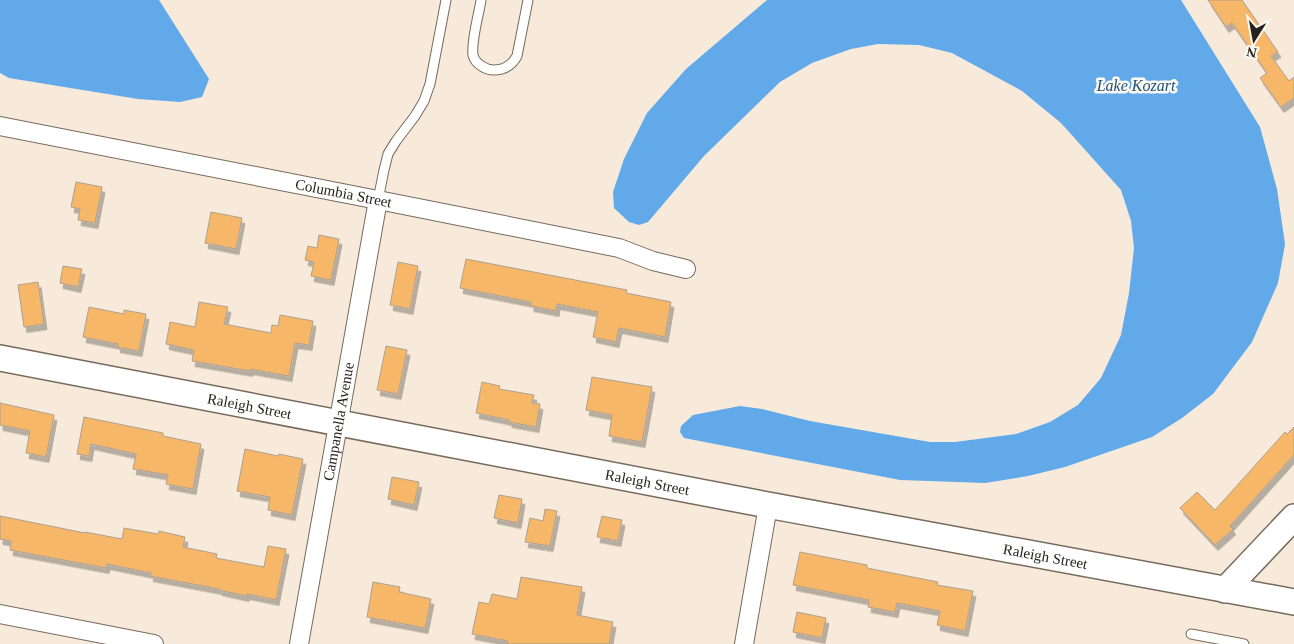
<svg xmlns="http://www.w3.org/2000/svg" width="1294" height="644" viewBox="0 0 1294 644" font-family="'Times New Roman',serif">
	<defs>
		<filter id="shadow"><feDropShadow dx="3" dy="5.5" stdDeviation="0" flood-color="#0004"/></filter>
	</defs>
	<rect width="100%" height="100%" fill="#f8eada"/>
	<g fill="#62a9ea">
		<path d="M0,0H159L209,79L202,97L180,102L138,99L9,78L0,73Z"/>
		<path d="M767,0H1181L1260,127L1277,189L1285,244L1278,283L1252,342L1213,394L1182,418L1152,437L1065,467L1028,476L985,483L900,480L684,438L680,432L681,426L693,415L740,406L762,409L810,421L930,442H955L1016,434L1050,422L1078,405L1101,378L1121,335L1129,293L1134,248L1131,221L1121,190L1061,123L1022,91L952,53L919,45L878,44L851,49L812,63L780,82L704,156L648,222L639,225L629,222L614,208L613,192L624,159L647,113L686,69Z"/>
	</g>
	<g fill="#f6b768" stroke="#ada091" filter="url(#shadow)">
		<path d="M1208,0H1242L1278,52L1271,56L1289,81L1294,77V98L1281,107L1260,78L1267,73L1232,23L1226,27Z"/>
		<path d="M76,182L102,187L95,223L78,220L80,209L71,207Z"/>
		<path d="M211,212L242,218L236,249L205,243Z"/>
		<path d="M319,235L339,239L331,280L311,276L314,262L305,260L308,246L317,248Z"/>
		<path d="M466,259L627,290L626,293L671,302L665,337L619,328L616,342L593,337L598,312L557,304L556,311L531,306V302L460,288Z"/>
		<path d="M398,262L418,266L410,309L390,305Z"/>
		<path d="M63,266L82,269L78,287L60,283Z"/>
		<path d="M38,282L44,324L24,327L18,285Z"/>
		<path d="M199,302L228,307L224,324L271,333L272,325L278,326L280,315L313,321L309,345L295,343L289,376L250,369V371L192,361L194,350L166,344L170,322L195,327Z"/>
		<path d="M89,307L124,314V310L146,314L139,351L117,347L118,344L83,337Z"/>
		<path d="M386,346L407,350L398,394L377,390Z"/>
		<path d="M592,377L652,387L642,442L609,436L612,415L586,410Z"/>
		<path d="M482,382L500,386L499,389L534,395L532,403L540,404L536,427L509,422V420L476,413Z"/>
		<path d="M0,403L54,415L46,457L26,453L30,431L0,425Z"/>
		<path d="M84,417L163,433V436L201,444L193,489L166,484L168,475L133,469L136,454L91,444L89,456L77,454Z"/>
		<path d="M1294,427V455L1230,526L1233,529L1215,545L1180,508L1197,492L1215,510L1285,432L1287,434Z"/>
		<path d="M245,449L278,456L279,454L303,459L292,515L268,510L270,497L237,491Z"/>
		<path d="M392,477L419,482L414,505L388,499Z"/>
		<path d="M499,495L522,499L518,523L494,518Z"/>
		<path d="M545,509L557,511L550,546L525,542L530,518L543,521Z"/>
		<path d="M0,516L85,533V532L122,539L124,528L158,534L159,531L185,537L183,547L217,554L216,558L264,567L268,546L286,549L276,600L247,594L246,596L219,590V589L150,576L151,573L107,564L106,568L10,550L11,541L0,539Z"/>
		<path d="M602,516L622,520L618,541L597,537Z"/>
		<path d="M800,552L867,565V568L938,582L937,585L973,591L965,631L937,625L940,611L897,603L895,612L868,607L869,600L793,585Z"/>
		<path d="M521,577L582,587L577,615L613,622L609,644H507L508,641L472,634L479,602L489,604L492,594L517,599Z"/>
		<path d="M373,582L400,587L399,592L431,599L425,628L367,617Z"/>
		<path d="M797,612L826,618L822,638L793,632Z"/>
	</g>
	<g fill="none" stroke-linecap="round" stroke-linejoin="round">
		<g stroke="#766a5c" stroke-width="11">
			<g id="lane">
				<path d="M481,0C479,14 471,41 473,55C475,64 486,70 494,70C505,70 512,65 517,56L528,0"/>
				<path d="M378,200L384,170L388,154L396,141L415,116L424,101L430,84L446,0"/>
				<path d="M1191,634L1244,644"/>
			</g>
		</g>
		<g stroke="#766a5c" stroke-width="20">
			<g id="street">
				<path id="s1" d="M0,126L378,200L619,248L653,261L686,269"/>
				<path d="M0,614L154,644"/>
				<path id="s2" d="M299,644L378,200"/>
				<path d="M744,644L768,506"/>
			</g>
		</g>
		<g stroke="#766a5c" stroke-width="28">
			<g id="secondary">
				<path id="s3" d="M0,358C431,442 862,524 1294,602"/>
				<path d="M1225,590L1294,517"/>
			</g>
		</g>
		<use href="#lane" stroke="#fff" stroke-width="9"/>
		<use href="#street" stroke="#fff" stroke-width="18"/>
		<use href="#secondary" stroke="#fff" stroke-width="25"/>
	</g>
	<g text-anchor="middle" stroke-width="5" stroke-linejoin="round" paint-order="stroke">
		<g font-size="15" fill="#27221c" stroke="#fef9f2">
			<text dy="5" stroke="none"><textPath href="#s1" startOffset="350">Columbia Street</textPath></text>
			<text dy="5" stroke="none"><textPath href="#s3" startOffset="254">Raleigh Street</textPath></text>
			<text dy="5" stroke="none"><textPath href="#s2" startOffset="226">Campanella Avenue</textPath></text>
			<text dy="5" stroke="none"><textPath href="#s3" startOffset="659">Raleigh Street</textPath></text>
			<text dy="5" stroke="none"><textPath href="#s3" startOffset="1064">Raleigh Street</textPath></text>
		</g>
		<g font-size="16" font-style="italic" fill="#1e507c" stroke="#fef9f2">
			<text x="1136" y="91">Lake Kozart</text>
		</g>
	</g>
	<g transform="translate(1254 40) rotate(191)" stroke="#fef9f2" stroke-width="4" paint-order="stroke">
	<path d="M0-4L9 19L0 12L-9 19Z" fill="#27221c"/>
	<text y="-8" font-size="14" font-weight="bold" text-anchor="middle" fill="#27221c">N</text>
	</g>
</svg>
